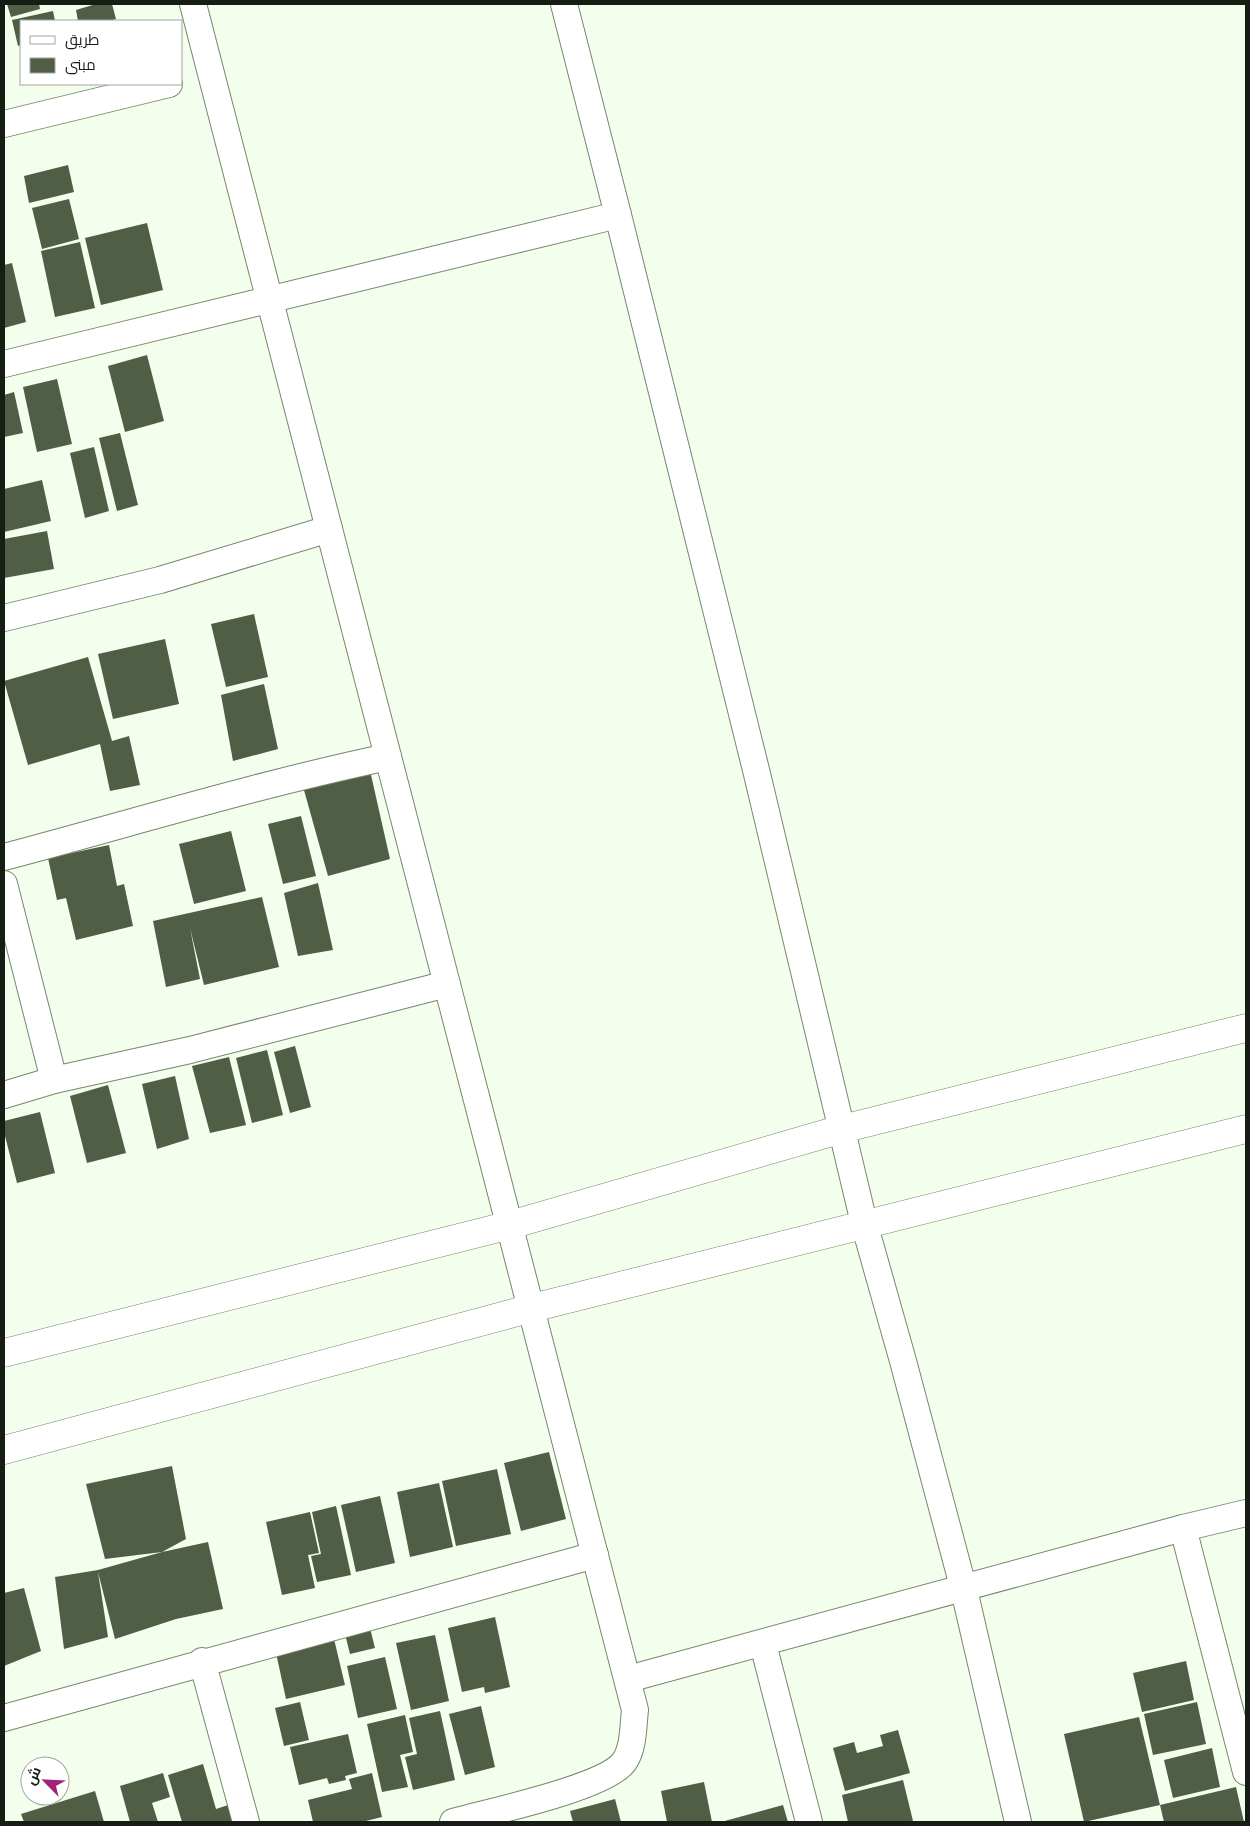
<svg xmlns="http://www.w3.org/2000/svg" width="1250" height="1826" viewBox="0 0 1250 1826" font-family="'Asap Condensed',Cairo,sans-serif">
	<rect width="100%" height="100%" fill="#f3feec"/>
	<g fill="#4f5e45">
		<path d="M7,4H39L40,9L11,17Z"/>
		<path d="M96,4H112L116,19L110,21H78L76,10Z"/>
		<path d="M53,11L55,21H21V45L18,46L12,20Z"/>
		<path d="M68,165L74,192L29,203L24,176Z"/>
		<path d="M69,199L79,239L42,249L32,208Z"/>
		<path d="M147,223L163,290L101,305L85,238Z"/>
		<path d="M80,242L95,308L55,317L41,251Z"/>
		<path d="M12,263L26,322L4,328V265Z"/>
		<path d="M147,355L164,421L125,432L108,366Z"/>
		<path d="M57,379L72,444L37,452L23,387Z"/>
		<path d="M14,392L23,433L4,437V395Z"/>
		<path d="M120,433L138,505L117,511L99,438Z"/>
		<path d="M94,447L109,511L85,518L70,453Z"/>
		<path d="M42,480L51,521L4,532V489Z"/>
		<path d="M47,531L54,569L4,578V539Z"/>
		<path d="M254,614L268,677L226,687L211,624Z"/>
		<path d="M165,639L179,704L113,719L98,654Z"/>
		<path d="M88,657L112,741L129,736L140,785L110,791L100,744L28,765L4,681Z"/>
		<path d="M264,684L278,749L233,761L221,695Z"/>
		<path d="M369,766L390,859L328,876L302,783Z"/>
		<path d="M301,816L316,876L283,884L268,824Z"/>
		<path d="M231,831L246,891L194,904L179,844Z"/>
		<path d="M109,845L117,886L124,884L133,926L76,940L66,898L57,900L48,858Z"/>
		<path d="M318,883L333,950L298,956L284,893Z"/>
		<path d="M262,897L279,967L204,985L190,928L200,979L166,987L153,921Z"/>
		<path d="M295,1046L311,1107L290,1113L274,1052Z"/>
		<path d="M267,1050L283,1115L252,1123L236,1058Z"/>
		<path d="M229,1057L246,1125L210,1133L192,1066Z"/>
		<path d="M175,1076L189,1139L157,1149L142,1084Z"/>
		<path d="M108,1085L126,1153L87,1163L70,1096Z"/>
		<path d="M40,1112L55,1173L17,1183L4,1132V1121Z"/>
		<path d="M549,1452L566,1519L521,1531L504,1463Z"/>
		<path d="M172,1466L186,1539L162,1552L208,1542L223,1609L176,1619L115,1639L98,1572L108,1637L64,1649L55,1577L98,1570L162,1552L105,1559L86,1484Z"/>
		<path d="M497,1469L511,1534L456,1546L442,1481Z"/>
		<path d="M439,1483L453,1547L410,1557L397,1492Z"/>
		<path d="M380,1496L395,1563L356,1572L341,1505Z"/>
		<path d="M336,1506L351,1575L317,1582L311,1556L321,1554L312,1512Z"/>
		<path d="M310,1512L319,1553L308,1555L315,1588L282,1595L266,1522Z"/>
		<path d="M24,1588L41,1651L4,1666V1593Z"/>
		<path d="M495,1617L510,1687L485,1693L484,1687L462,1692L448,1628Z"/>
		<path d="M370,1628L375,1648L350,1654L345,1634Z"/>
		<path d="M435,1635L449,1701L411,1710L396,1643Z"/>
		<path d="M334,1639L345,1685L286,1699L276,1653Z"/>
		<path d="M385,1657L397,1709L358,1718L347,1666Z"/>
		<path d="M1186,1661L1194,1700L1142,1712L1133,1673Z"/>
		<path d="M300,1702L309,1740L284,1746L275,1708Z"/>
		<path d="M1197,1702L1206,1744L1153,1755L1144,1714Z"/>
		<path d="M481,1706L495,1767L465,1775L449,1714Z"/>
		<path d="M440,1711L455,1780L413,1790L405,1757L417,1754L409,1718Z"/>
		<path d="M405,1715L413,1752L400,1755L408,1787L382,1792L367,1724Z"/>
		<path d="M1139,1717L1160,1805L1236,1787L1244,1822H1164L1160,1805L1084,1822L1064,1734Z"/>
		<path d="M898,1730L910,1773L845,1791L833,1748L854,1742L857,1753L883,1746L880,1735Z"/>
		<path d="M348,1734L357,1773L345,1776L346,1780L329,1784L327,1778L299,1785L290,1747Z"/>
		<path d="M1212,1748L1220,1787L1173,1798L1164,1760Z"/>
		<path d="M203,1764L216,1809L231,1804L236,1822H182L168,1775Z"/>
		<path d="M163,1773L170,1797L152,1803L158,1822H130L120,1786Z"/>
		<path d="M372,1773L382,1817L362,1822H313L308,1800L352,1789L349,1779Z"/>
		<path d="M903,1780L913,1821L848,1822L842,1795Z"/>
		<path d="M704,1782L712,1822H667L661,1791Z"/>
		<path d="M95,1791L104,1822H24L21,1814Z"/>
		<path d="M615,1799L621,1822H573L570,1811Z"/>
		<path d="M783,1805L788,1822H721Z"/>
	</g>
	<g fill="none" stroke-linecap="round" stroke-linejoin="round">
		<g stroke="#76876c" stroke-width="28">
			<g id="minor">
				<path d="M193,4L635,1710C633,1726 634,1748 624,1762C605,1788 488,1812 453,1822"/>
				<path d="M564,4L618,215L757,774L864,1223L903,1361L964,1590L1018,1822"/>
				<path d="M4,124L169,84"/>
				<path d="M4,364L618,215"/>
				<path d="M4,618L160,580L329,529"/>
				<path d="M4,857C132,823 259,784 388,757"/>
				<path d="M4,884L54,1080"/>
				<path d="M4,1095L54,1080L190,1050L447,984"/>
				<path d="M1183,1528L1246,1772"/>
				<path d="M763,1644L809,1822"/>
				<path d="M202,1661L246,1822"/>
				<path d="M628,1679L1183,1528L1246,1513"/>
				<path d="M4,1718L595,1555"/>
			</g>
		</g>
		<g stroke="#76876c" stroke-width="29">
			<g id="secondary">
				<path d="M4,1353L510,1225L842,1129L1246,1028"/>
				<path d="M4,1450L532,1308L1246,1129"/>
			</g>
		</g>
		<use href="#minor" stroke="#fff" stroke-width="26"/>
		<use href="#secondary" stroke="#fff" stroke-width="28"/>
	</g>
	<rect width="1250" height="1826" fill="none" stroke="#161d12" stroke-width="10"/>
	<rect x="20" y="20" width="162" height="65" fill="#ffffff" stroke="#a2a5a0"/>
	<rect x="30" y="36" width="25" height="8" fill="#ffffff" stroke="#a2a5a0"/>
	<text x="65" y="45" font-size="15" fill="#161d12">طريق</text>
	<rect x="30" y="58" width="25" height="15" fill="#4f5e45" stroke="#a2a5a0"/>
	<text x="65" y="70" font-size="15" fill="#161d12">مبنى</text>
	<g transform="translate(45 1781) rotate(294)"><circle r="24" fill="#ffffff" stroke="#a2a5a0"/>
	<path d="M0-4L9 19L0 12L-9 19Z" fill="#a02378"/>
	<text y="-8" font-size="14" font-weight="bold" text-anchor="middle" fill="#161d12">ش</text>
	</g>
</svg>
